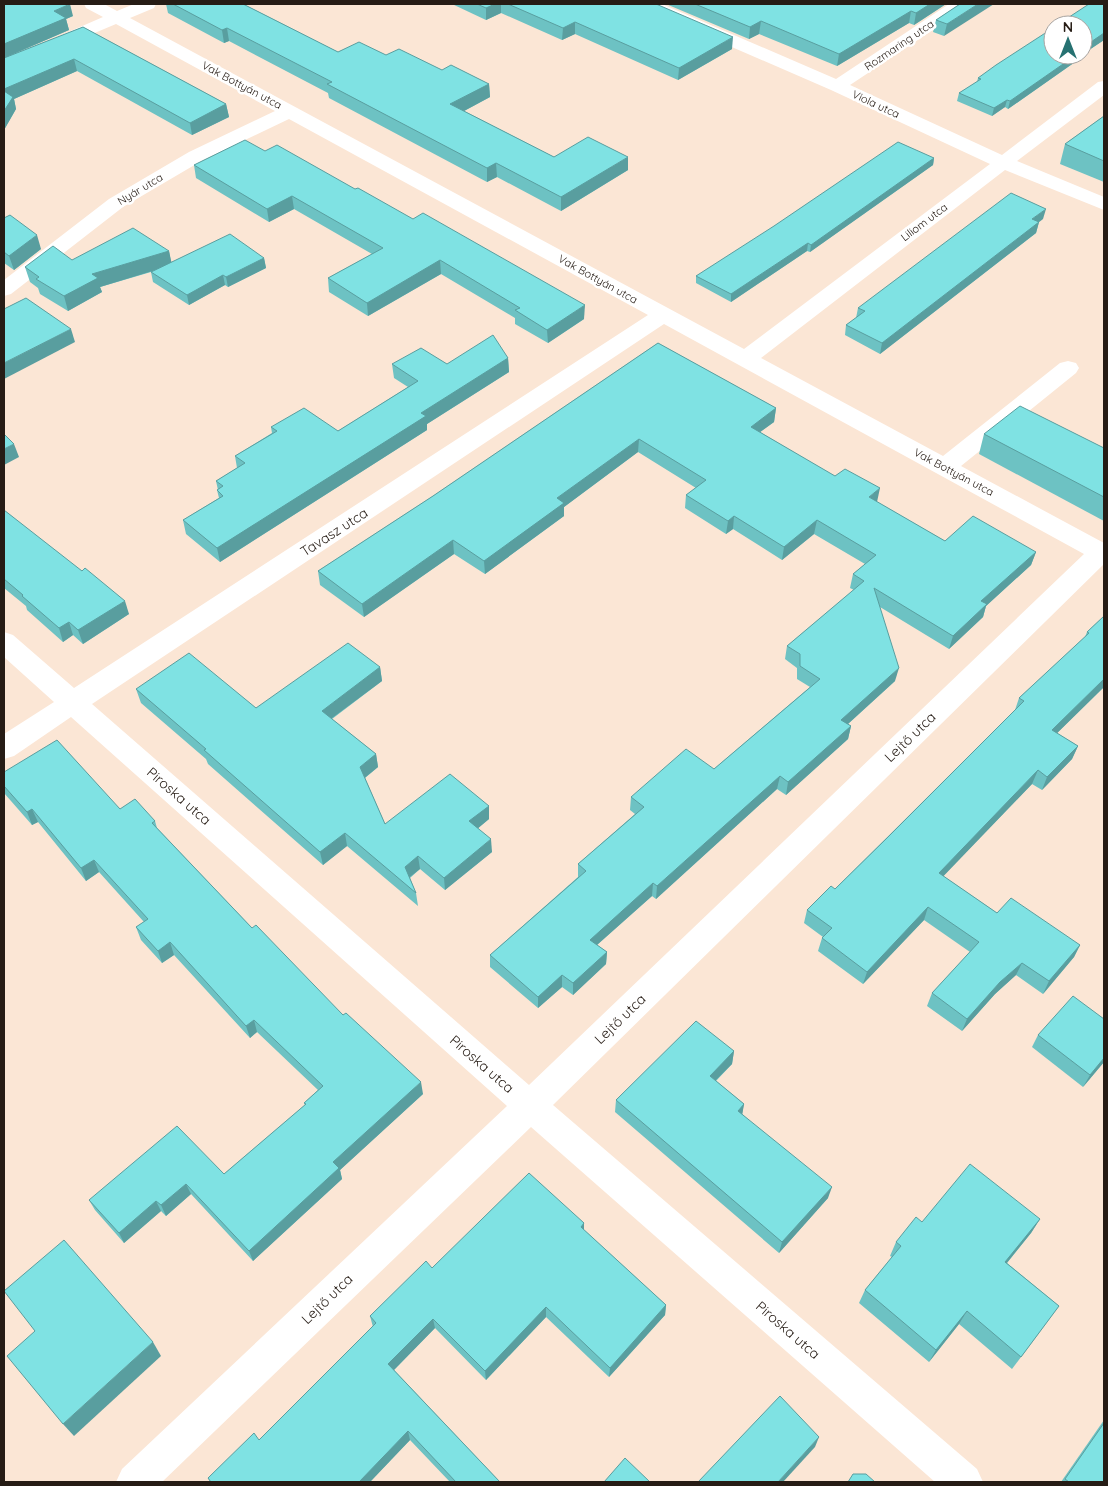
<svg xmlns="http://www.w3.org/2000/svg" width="1108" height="1486" viewBox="0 0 1108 1486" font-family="Quicksand,sans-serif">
	<rect width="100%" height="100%" fill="#fbe6d5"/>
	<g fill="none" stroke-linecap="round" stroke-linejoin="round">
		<path fill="#fff" fill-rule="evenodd" d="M84,4H104L117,11L134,4H156L154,8L130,18L744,349L990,164L831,90L642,8L640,4H662L836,79L949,4H968L966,8L850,85L1002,155L1098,82L1104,81V95L1017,161L1104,197V210L1005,170L761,358L943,456L1060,363L1068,361L1076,363L1079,368L1076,373L961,466L1104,543V564L553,1105L977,1469L983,1482H935L531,1127L162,1482H116L122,1469L507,1106L71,717L14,756L4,759V734L54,702L4,657V632L13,635L74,688L648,315L289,119L203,160L123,207L11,294L4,296V280L109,199L189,152L275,111L116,24L4,71V60L103,17L86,8ZM664,324L1084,554L529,1085L92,704Z"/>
	</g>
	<g fill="#6dc2c3">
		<path d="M4,4L73,16L66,19L69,30L7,57L83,27L226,104L229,117L192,135L77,71L14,99L16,109L4,130Z"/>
		<path d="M166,4H243L338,52L386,55L442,70L489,84L490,97L464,111L554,157L628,170L561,211L497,177L487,182L329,98L328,93L229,41L224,43L168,13Z"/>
		<path d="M452,4H656L732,49L678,80L575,34L562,40L501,13L486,20Z"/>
		<path d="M666,4H946L914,25L909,23L837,66L759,34L749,39Z"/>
		<path d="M960,4L944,36L933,32L936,20Z"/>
		<path d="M1104,4V40L1086,52L1085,55L1008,109L1005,107L992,116L957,101L959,93L977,82L978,78Z"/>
		<path d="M1104,116V182L1060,164L1065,144Z"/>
		<path d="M265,151L584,319L548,343L515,324V318L441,274L368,316L329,292L328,278L372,254L294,209L269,222L196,178L194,165Z"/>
		<path d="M934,158L933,165L810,252L807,251L731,302L696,283V276Z"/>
		<path d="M4,218L41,249L14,270L4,263Z"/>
		<path d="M1043,219L1038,222H1039L1036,233L880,354L845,335L846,325L856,318L858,308Z"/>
		<path d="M169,251L171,262L264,258L266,268L228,287L225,285L189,305L153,282L151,272L100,287L102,292L68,311L40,294L38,288L30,282L25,267L72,260Z"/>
		<path d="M658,343L776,408L774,422L760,432L877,502L945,541L1036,552L1031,565L986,606L983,617L949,649L880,607L895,681L848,724L851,726L848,739L786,795L777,789L656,899L652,896L597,945L607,952L606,964L573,995L562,987L538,1008L490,967V955L578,877V864L635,814L630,810L631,797L714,769L810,687L797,679V668L785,659L787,646L854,590L850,588L853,574L865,564L814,534L782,560L733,529L726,534L685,508L686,495L696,488L638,452L564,507V516L485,574L454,554L364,617L320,585L318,571L433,496Z"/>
		<path d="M508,358L509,372L427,424V430L220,562L186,534L183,520L219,498L217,490H218L216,481L237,468L235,456L272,433L271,427L338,431L408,387L394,378L392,364H447Z"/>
		<path d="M984,434L1104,448V521L979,454Z"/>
		<path d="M4,510L129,614L83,644L73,635L63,642L27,610L26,606L4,588Z"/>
		<path d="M1104,616V687L1057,733L1078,746L1072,759L1042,790L1032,784L943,876L997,913L1080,945L1074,957L1043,994L1016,975L995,994L962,1031L927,1006L932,993L970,952L924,920L863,984L818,951L822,938L823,937L804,923L807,910L835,889L1015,710L1019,698L1085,637L1087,632Z"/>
		<path d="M380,667L382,681L332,719L376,754L378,767L365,778L385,824L489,806V819L478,828L492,852L445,890L420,869L410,878L416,893L418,906L347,846L323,865L208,764L206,759L141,703L136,689L256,708Z"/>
		<path d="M4,772L120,809L155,821L157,828L252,928L423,1094L340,1170L342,1179L253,1261L191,1194L166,1216L161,1211L124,1243L95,1210L89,1200L224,1174L305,1105L304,1103L318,1090L257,1032L250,1038L174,955L162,963L141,940L136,927L144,922L99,872L86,881L38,822L32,825L4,793Z"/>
		<path d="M1038,1035L1104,1062L1083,1087L1032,1047Z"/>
		<path d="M734,1051L732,1064L716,1081L744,1104L742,1114L828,1198L779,1253L615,1112L616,1100Z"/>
		<path d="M1040,1219L1031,1233L1007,1263L1059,1306L1012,1369L959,1324L929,1362L859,1303L865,1290L892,1257L890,1256L896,1242L922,1222Z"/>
		<path d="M584,1223V1230L666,1305L665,1315L609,1377L546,1317L486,1380L435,1328L394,1370L500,1482H450L410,1440L370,1482H210L208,1478L259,1440L373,1327L370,1316L432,1268Z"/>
		<path d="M1104,1420V1482H1061Z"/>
	</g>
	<g fill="#599e9f">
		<path d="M70,4L73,16L66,19L69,30L4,58V44L54,11Z"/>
		<path d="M495,4H501V13L486,20V8Z"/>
		<path d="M930,4H946L914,25L916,13Z"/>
		<path d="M978,4H994L944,36L947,24Z"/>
		<path d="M911,11L909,23L837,66L839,54Z"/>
		<path d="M761,21L759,34L749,39L750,27Z"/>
		<path d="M575,22V34L562,40L563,28Z"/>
		<path d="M227,28L229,41L224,43L222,30Z"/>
		<path d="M1104,33V40L1086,52L1085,55L1008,109L1010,101L1076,55H1083V50L1085,46Z"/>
		<path d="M733,37L732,49L678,80L679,68Z"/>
		<path d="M74,59L77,71L14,99L16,109L4,130V89Z"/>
		<path d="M489,84L490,97L451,118L450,104Z"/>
		<path d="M1007,100L1005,107L992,116L994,108Z"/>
		<path d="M226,104L229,117L192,135L190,123Z"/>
		<path d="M628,157V170L561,211V197Z"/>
		<path d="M934,158L933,165L810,252L811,245Z"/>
		<path d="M496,163L497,177L487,182V168Z"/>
		<path d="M292,196L294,209L269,222L267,209Z"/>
		<path d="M1046,209L1043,219L1029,230L1032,219Z"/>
		<path d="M1039,222L1036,233L880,354L882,343Z"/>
		<path d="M37,235L41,249L14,270L9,256Z"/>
		<path d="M808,243L807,251L731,302V294Z"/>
		<path d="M169,251L172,265L100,287L102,292L68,311L64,296L92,274Z"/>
		<path d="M264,258L266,268L228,287L226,277Z"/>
		<path d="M440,260L441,274L368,316L367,303Z"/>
		<path d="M223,275L225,285L189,305L187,295Z"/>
		<path d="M585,305L584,319L548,343L547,330Z"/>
		<path d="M71,329L75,342L4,379V363Z"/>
		<path d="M508,358L509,372L427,424V430L220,562L217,548L421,413Z"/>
		<path d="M776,408L774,422L749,440L751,427Z"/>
		<path d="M639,439L638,452L564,507V516L485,574L484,561L557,498Z"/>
		<path d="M14,444L19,457L4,465V449Z"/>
		<path d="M880,488L877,502L869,497Z"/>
		<path d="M734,516L733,529L726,534L728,521Z"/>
		<path d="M817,520L814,534L782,560L784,547Z"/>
		<path d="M453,540L454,554L364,617L362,604Z"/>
		<path d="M1036,552L1031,565L986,606L983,617L949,649L953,636L981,601Z"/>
		<path d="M125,601L129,614L83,644L78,630Z"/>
		<path d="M69,622L73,635L63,642L59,628Z"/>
		<path d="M380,667L382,681L324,724L322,711Z"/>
		<path d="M899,668L895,681L838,733L841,720Z"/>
		<path d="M1104,679V687L1047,743L1052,730Z"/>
		<path d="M851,726L848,739L786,795L788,782Z"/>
		<path d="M1078,746L1072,759L1042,790L1047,777Z"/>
		<path d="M376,754L378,767L362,780L360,767Z"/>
		<path d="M1038,770L1032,784L934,886L939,873Z"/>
		<path d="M780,776L777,789L656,899L657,886Z"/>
		<path d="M489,806V819L470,835L469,821Z"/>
		<path d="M32,809L38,822L32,825L27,812Z"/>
		<path d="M345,833L347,846L323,865L320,852Z"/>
		<path d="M491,839L492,852L445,890L444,878Z"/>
		<path d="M418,856L420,869L406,880L405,867Z"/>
		<path d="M94,860L99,872L86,881L81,868Z"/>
		<path d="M653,883L652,896L589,952L590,940Z"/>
		<path d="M928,907L924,920L863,984L867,972Z"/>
		<path d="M170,942L174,955L162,963L158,951Z"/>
		<path d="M1080,945L1074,957L1043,994L1049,981Z"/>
		<path d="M607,952L606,964L573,995V983Z"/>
		<path d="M1022,963L1016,975L995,994L962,1031L967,1019L1000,982Z"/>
		<path d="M562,975V987L538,1008V997Z"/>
		<path d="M254,1020L257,1032L250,1038L246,1026Z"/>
		<path d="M734,1051L732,1064L708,1088L710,1076Z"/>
		<path d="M1104,1058V1062L1083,1087L1090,1075Z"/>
		<path d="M421,1082L423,1094L340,1170L342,1179L253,1261L249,1251L333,1162Z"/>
		<path d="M744,1104L742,1116L738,1111Z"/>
		<path d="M186,1184L191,1194L166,1216L161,1205Z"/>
		<path d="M832,1187L828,1198L779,1253L782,1242Z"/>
		<path d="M156,1201L161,1211L124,1243L119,1233Z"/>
		<path d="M1040,1219L1031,1233L997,1275L1005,1262Z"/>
		<path d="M584,1223V1234L581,1227Z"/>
		<path d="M666,1305L665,1315L609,1377L610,1368Z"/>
		<path d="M546,1307V1317L486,1380L485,1371Z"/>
		<path d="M967,1311L959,1324L929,1362L936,1350Z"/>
		<path d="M433,1319L435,1328L390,1374L388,1364Z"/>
		<path d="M153,1342L161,1356L74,1436L63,1424Z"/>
		<path d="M408,1431L410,1440L370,1482H359Z"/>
		<path d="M819,1437L815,1447L783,1482H778Z"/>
	</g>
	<g fill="#7fe2e3" stroke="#599e9f">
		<path d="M4,4H70L54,11L66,18L4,44Z"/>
		<path d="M173,4H243L338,52L359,42L386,55L399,49L442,70L451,65L489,84L450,104L554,157L588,137L628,157L561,197L496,163L487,168L327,84L332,82L227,28L222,30Z"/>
		<path d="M477,4H495L486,8Z"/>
		<path d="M508,4H656L733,37L679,68L575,22L563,28Z"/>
		<path d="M695,4H930L916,13L911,11L839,54L761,21L750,27Z"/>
		<path d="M960,4H978L947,24L936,20Z"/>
		<path d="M1089,4H1104V33L1085,46L1088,47L1083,50V25H1057Z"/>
		<path d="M83,27L226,104L190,123L74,59L4,89V58Z"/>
		<path d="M1053,28V55H1076L1010,101L1007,100L994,108L959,93L981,79L978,78L996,65Z"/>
		<path d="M4,91L13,97L4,111Z"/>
		<path d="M1104,116V161L1065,144Z"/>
		<path d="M245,140L265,151L277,145L355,189L358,188L413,219L423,213L585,305L547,330L515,310L520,308L440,260L367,303L328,278L383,248L292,196L267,209L194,165Z"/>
		<path d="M898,142L934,158L811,245L808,243L731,294L696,276L774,226Z"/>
		<path d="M1011,193L1046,209L1032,219L1039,222L882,343L846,325L865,311L858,308Z"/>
		<path d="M10,215L37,235L9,256L4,252V218Z"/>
		<path d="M133,228L169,251L92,274L98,278L64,296L36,279L39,277L25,267L53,246L72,260Z"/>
		<path d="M230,234L264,258L226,277L223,275L187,295L151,272Z"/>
		<path d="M26,298L71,329L4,363V309Z"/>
		<path d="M493,335L508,358L421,413L426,416L217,548L183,520L223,496L217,490L223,486L216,481L245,463L235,456L277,431L271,427L304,408L338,431L418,381L392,364L421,348L447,364Z"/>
		<path d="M658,343L776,408L751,427L835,476L845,469L880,488L869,497L945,541L973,516L1036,552L981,601L987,604L953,636L874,588L899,668L841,720L851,726L788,782L780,776L657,886L653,883L590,940L607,952L573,983L562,975L538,997L490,955L586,871L578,864L644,807L631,797L686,749L714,769L820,679L800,666V654L787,646L864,581L853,574L876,555L817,520L784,547L734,516L728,521L686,495L706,480L639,439L557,498L564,503L484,561L453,540L362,604L318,571L433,496Z"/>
		<path d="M1020,406L1104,448V497L984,434Z"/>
		<path d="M4,434L14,444L4,449Z"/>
		<path d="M4,510L82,571L85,568L125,601L78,630L69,622L59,628L22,596L23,595L4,579Z"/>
		<path d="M1104,616V679L1052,730L1078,746L1047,777L1038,770L939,873L997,913L1011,898L1080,945L1049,981L1022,963L1000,982L967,1019L932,993L979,942L928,907L867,972L822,938L832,928L807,910L831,886L835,889L887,838L1024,701L1019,698L1089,633L1087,632Z"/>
		<path d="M348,643L380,667L322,711L376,754L360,767L385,824L450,774L489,806L469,821L491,839L444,878L418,856L405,867L416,893L345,833L320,852L204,750L206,749L136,689L189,653L256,708Z"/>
		<path d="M57,740L120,809L135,799L155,821L152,823L252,928L256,925L343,1015L346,1013L421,1082L333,1162L339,1168L249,1251L186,1184L161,1205L156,1201L119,1233L89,1200L177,1126L224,1174L306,1104L304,1103L323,1086L254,1020L246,1026L170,942L158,951L136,927L148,919L94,860L81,868L32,809L27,812L4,786V772Z"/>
		<path d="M1073,996L1104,1019V1058L1090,1075L1038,1035Z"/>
		<path d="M696,1021L734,1051L710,1076L744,1104L738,1111L832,1187L782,1242L616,1100Z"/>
		<path d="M970,1164L1040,1219L1005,1262L1059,1306L1021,1357L967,1311L936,1350L865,1290L901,1246L896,1242L916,1217L922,1222Z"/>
		<path d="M529,1173L584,1223L581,1227L666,1305L610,1368L546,1307L485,1371L433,1319L388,1364L500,1482H456L408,1431L359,1482H211L208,1478L254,1433L259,1440L376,1323L370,1316L426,1261L432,1268Z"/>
		<path d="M64,1240L153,1342L63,1424L7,1356L35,1331L4,1291Z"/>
		<path d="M780,1396L819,1437L778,1482H698Z"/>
		<path d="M1104,1423V1482H1069L1065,1479Z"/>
		<path d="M625,1458L650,1482H604Z"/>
		<path d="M853,1474H866L875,1482H848Z"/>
	</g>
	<g text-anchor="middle" stroke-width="5" stroke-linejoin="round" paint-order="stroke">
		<g font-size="11" fill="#261c15" stroke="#fff">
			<text transform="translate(899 45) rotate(-34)" y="4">Rozmaring utca</text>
			<text transform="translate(242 85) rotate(28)" y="4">Vak Bottyán utca</text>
			<text transform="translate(876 104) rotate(25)" y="4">Viola utca</text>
			<text transform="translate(140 189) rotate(-31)" y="4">Nyár utca</text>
			<text transform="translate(924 222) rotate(-37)" y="4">Liliom utca</text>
			<text transform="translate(598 279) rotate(29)" y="4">Vak Bottyán utca</text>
			<text transform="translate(954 472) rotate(28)" y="4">Vak Bottyán utca</text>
		</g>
		<g font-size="14" fill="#261c15" stroke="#fff">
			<text transform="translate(334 532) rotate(-33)" y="5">Tavasz utca</text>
			<text transform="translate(910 737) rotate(-44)" y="5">Lejtő utca</text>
			<text transform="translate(179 796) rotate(41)" y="5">Piroska utca</text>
			<text transform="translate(620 1019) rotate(-44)" y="5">Lejtő utca</text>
			<text transform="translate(482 1064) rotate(41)" y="5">Piroska utca</text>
			<text transform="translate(327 1299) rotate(-44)" y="5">Lejtő utca</text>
			<text transform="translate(788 1330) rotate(41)" y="5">Piroska utca</text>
		</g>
	</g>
	<rect width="1108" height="1486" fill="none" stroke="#261c15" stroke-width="10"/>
	<g transform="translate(1068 40)"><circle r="24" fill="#ffffff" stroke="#a8a4a1"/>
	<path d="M0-4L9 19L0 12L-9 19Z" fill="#267171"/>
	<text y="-8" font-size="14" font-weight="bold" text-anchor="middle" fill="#261c15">N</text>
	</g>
</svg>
